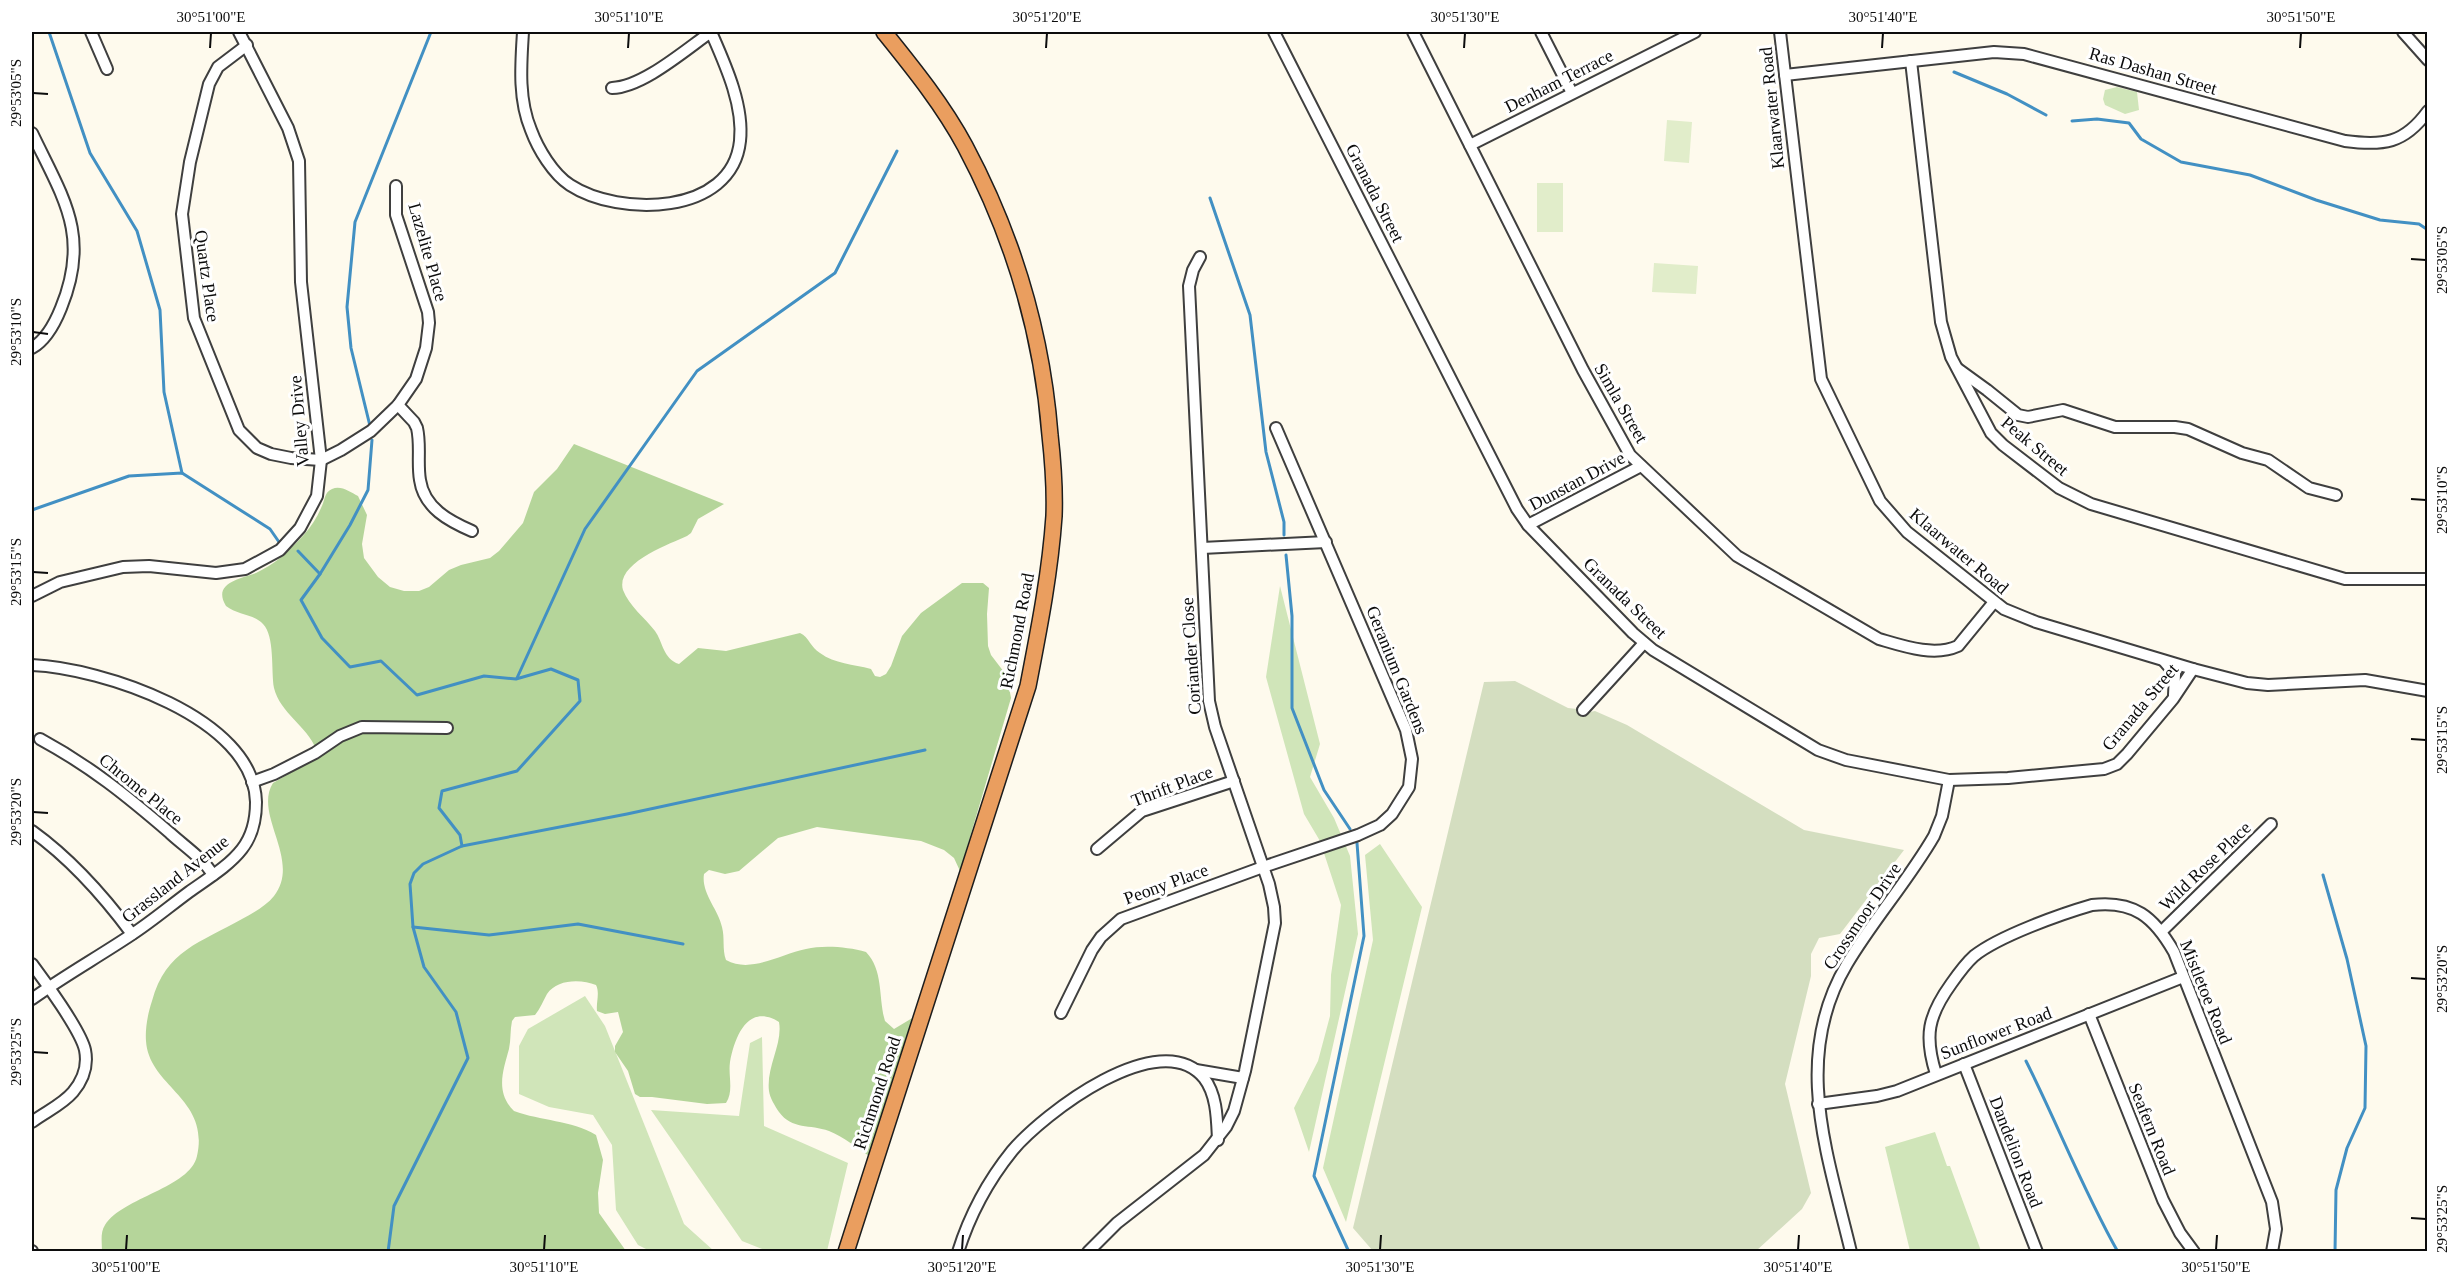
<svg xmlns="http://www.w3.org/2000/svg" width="2459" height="1283" viewBox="0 0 2459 1283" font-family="Georgia,serif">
	<rect width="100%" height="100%" fill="#fefaed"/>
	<g fill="#d0e5b9">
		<path d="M2117,87L2137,92L2139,110L2125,114L2105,105L2103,99L2105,90Z"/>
		<path d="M1280,586L1320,744L1310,777L1334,818L1350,856L1358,934L1309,1152L1294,1108L1318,1061L1330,1016L1331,975L1341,905L1320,841L1304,814L1266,677Z"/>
		<path d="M1380,844L1422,907L1346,1222L1323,1168L1373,940L1365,855Z"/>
		<path d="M585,996L605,1026L684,1224L714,1251H650L638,1245L616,1210L612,1145L593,1115L549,1107L519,1094V1046L528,1029Z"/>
		<path d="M762,1037L764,1126L848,1163L827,1251H767L742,1241L651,1110L739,1116L750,1043Z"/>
		<path d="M1935,1132L1947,1166H1950L1981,1251H1910L1885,1147Z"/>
	</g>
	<path fill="#b5d59a" d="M574,444L724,504L698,519L691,533L687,536C670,544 615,563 623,590C629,606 645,618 655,631C663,642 663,659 679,664L698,648L726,651L800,633C809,637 811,648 820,653C835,664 853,664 871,669L875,676L880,677L886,674L891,666L902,636L921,613L962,583H983L989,588L987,614L988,646L991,655L1007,676L1011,698L960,871L954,858L944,850L921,841L817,827L778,838L739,871L725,874L709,870L704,874C701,893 718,909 722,927C725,938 722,949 726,960C751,974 780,954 806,949C824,945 848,947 866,952C884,971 878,997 885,1021L894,1029L914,1017L869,1156C856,1147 844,1137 829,1131C810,1124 792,1130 779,1112C775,1106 770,1098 769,1091C766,1067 783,1044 779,1022C748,1003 735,1036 730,1062C728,1076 734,1091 726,1103L707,1104L652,1097H640L635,1094L628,1071L615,1052V1046L623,1032L618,1012L605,1014L597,1011C596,1002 600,993 596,985C581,979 557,979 547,994C543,1001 540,1009 535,1015L515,1017L512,1021C510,1030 511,1040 509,1049C503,1071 495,1092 514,1111C541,1121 571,1120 596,1135L603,1160L598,1193L599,1213L626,1251L102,1252C102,1243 100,1232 105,1225C123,1197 190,1188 197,1156C210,1098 149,1087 146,1041C145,1028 148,1013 152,1001C166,950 200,943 242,919C253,913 266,906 274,896C302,860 253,815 273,783L314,759L316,749C307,726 280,713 274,688C271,671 275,636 263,624C254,614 237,615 226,606C212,583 240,579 256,573C264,569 273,564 280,558C296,544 313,528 321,508C325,501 324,492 332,489C341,485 350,492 358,496L367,515L362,544L364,558L378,577L390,587L404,591H419L429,587L449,570L461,565L490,558L499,551L523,523L534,492L557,469Z"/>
	<path fill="#d4dec0" d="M1515,681L1568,708L1577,709L1584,713L1595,711L1627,725L1804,830L1904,850L1840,934L1819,938L1811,954V976L1785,1084L1811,1193L1802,1209L1756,1251H1373L1353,1228L1484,682Z"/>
	<g fill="#e1edca">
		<path d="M1667,120L1692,122L1689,163L1664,161Z"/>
		<rect x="1537" y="183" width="26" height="49"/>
		<path d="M1654,263L1698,266L1696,294L1652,292Z"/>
	</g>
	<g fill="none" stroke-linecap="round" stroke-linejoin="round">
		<g stroke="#4290c3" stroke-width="3">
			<path d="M49,32L90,153L137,231L160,310L164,392L182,473"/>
			<path d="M1954,72L2007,94L2046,115"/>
			<path d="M2072,121L2097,119L2129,123L2141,139L2181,162L2250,175L2316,200L2380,220L2419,224L2428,230"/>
			<path d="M1210,198L1250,315L1266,452L1284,522V535"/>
			<path d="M370,426L351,348L347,307L355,222L431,32"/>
			<path d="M32,510L129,476L182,473L270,529L279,542"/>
			<path d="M298,551L320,574L301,600L322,638L350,667L381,661L417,695L484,676L516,679L551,669L578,680L580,701L517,771L442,791L439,808L460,835L462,846L423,864L414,873L410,884L413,927L424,967L456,1012L468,1058L394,1206L388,1252"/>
			<path d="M1286,555L1292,616V708L1324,790L1350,829"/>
			<path d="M320,574L350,525L368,490L372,440"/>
			<path d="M517,678L585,529L697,371L835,273L897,151"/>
			<path d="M462,846L627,814L925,750"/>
			<path d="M2323,875L2347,959L2366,1046L2365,1108L2347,1148L2336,1190L2335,1252"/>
			<path d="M413,927L489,935L578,924L683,944"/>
			<path d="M2026,1061C2058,1125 2083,1190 2118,1252"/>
			<path d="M1349,1252L1314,1176L1364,936L1357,843"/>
		</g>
		<g stroke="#3f3f3f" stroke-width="14">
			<g id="minor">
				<path d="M91,32L107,69"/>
				<path d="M523,32C521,64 518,99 531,130C538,149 553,174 570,185C619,217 732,216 740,141C744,105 725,64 711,32C685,50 643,87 612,88"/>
				<path d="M1274,32L1517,509L1528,525L1633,633L1653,650L1818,750L1846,760L1949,780L2008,778L2104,769L2117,764L2127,754L2173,699L2193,669"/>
				<path d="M1413,32L1583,370L1630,455L1737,556L1879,639C1903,646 1934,657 1958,646L1994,602"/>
				<path d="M1541,32L1572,93"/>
				<path d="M1780,32L1821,379L1880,501L1907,532L2004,609L2036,622L2193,669L2247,683L2268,685L2365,680L2428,691"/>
				<path d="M2403,32L2428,60"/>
				<path d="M247,45L218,67L209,84L190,162L182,214L194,318L239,430L257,448L271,454L291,458L321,460L341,450L371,431L398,405L416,379L426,348L429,323L428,312L396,215V186"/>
				<path d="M1911,61L1941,322L1951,357L1991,433L2003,445L2059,488L2091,504L2345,579H2428"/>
				<path d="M1785,75L1994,52L2024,54L2345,141C2383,146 2404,144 2428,111"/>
				<path d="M32,133C63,198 91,235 61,308C55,323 46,340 32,348"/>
				<path d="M1470,145L1695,32"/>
				<path d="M1958,369L1987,390L2018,415L2028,417L2063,410L2115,427H2175L2188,429L2242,453L2268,460L2309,488L2336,495"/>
				<path d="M398,405L414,422L417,428C421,445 417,463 420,480C424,508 449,521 472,531"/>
				<path d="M1528,525L1641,466"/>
				<path d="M1202,548L1326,542"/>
				<path d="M32,596L60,582L123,567L149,566L216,573L245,569L280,550L300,528L317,496L321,460L301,282L299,161L288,128L239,32"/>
				<path d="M2164,661L2175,674L2174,695"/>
				<path d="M32,665C101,668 254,717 256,802C256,818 253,835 242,849C229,866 207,879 189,892C170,906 151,922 131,935C98,957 64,976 32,999"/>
				<path d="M1583,710L1644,643"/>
				<path d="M40,739C90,766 127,796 170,833C184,846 203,858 213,875"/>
				<path d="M252,782L274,774L315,753L340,736L362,727L447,728"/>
				<path d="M32,831C71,859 103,895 132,934"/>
				<path d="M1097,849L1142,811L1234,781"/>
				<path d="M2162,931L2271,824"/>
				<path d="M32,964C44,980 81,1031 85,1050C88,1065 83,1080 73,1092C62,1105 45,1112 32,1122"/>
				<path d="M1061,1013L1092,950L1101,937L1121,919L1263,867L1358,835L1380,825L1392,814L1409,787L1412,759L1406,730L1276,428"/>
				<path d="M2089,1014L2163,1200L2180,1233L2194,1252"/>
				<path d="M1964,1064L2037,1252"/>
				<path d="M1196,1070L1243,1078"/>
				<path d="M1936,1074C1924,1036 1928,1016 1951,984C1958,974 1965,964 1974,956C1999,936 2061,914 2092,905C2134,900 2154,917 2174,952L2272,1202L2276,1229L2272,1252"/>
				<path d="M1818,1104L1877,1096L1897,1091L2183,977"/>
				<path d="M32,1251V1252"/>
				<path d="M958,1252C970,1214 987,1182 1012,1151C1043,1114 1160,1024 1204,1078C1217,1095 1217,1119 1218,1140"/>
				<path d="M1088,1252L1117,1223L1204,1155L1226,1127L1234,1111L1245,1071L1275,923L1274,907L1269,884L1215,727L1209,701L1189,286L1193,270L1200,257"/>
				<path d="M1851,1252C1828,1155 1791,1058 1847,964C1873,920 1908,881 1934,836L1942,816L1949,780"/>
			</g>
		</g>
		<g stroke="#1d1d1d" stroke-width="18">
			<path id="highway" d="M846,1252L1028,686C1039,629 1050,574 1054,516C1055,489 1053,462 1050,435C1042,333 1013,236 965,146C943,105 913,68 884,32"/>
		</g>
		<use href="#minor" stroke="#fff" stroke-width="10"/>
		<use href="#highway" stroke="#ea9e5f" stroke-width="15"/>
	</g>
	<path fill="none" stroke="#0c0c0c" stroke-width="2" d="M210,48L211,33M628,48L629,33M1046,48L1047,33M1464,48L1465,33M1882,48L1883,33M2300,48L2301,33M33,93L48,94M2411,259L2426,260M33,332L48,334M2411,499L2426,500M33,572L48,573M2411,739L2426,740M33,812L48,813M2411,978L2426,979M33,1052L48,1053M2411,1218L2426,1219M126,1250L127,1235M544,1250L545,1235M962,1250L963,1235M1380,1250L1381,1235M1798,1250L1799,1235M2216,1250L2217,1235"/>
	<g text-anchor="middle" stroke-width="6" stroke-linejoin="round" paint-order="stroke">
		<g font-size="18" fill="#0c0c0c" stroke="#fff">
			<text transform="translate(2153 71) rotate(16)" y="6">Ras Dashan Street</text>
			<text transform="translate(1559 81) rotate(-27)" y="6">Denham Terrace</text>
			<text transform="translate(1772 108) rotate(-96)" y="6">Klaarwater Road</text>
			<text transform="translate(1375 193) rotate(63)" y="6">Granada Street</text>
			<text transform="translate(428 252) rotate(74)" y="6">Lazelite Place</text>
			<text transform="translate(207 276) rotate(82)" y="6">Quartz Place</text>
			<text transform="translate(1621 403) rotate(60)" y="6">Simla Street</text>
			<text transform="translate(299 421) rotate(-95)" y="6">Valley Drive</text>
			<text transform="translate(2035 446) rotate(40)" y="6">Peak Street</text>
			<text transform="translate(1577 481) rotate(-28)" y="6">Dunstan Drive</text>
			<text transform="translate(1959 551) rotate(40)" y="6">Klaarwater Road</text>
			<text transform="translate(1625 598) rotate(44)" y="6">Granada Street</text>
			<text transform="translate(1017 631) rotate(-79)" y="6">Richmond Road</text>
			<text transform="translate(1191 656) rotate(-94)" y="6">Coriander Close</text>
			<text transform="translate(1397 670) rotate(68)" y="6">Geranium Gardens</text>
			<text transform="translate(2140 707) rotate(-50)" y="6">Granada Street</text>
			<text transform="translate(1172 786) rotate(-21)" y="6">Thrift Place</text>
			<text transform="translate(141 789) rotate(39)" y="6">Chrome Place</text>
			<text transform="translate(2205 866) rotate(-44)" y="6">Wild Rose Place</text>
			<text transform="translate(175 879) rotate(-38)" y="6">Grassland Avenue</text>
			<text transform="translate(1166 884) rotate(-20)" y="6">Peony Place</text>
			<text transform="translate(1862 916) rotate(-56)" y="6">Crossmoor Drive</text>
			<text transform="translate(2206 992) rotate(68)" y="6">Mistletoe Road</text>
			<text transform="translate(1996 1033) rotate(-21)" y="6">Sunflower Road</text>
			<text transform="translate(877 1093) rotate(-72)" y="6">Richmond Road</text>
			<text transform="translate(2152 1129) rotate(68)" y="6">Seafern Road</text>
			<text transform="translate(2016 1152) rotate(69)" y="6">Dandelion Road</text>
		</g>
	</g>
	<rect width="2459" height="1283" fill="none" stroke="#ffffff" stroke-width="66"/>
	<rect x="33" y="33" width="2393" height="1217" fill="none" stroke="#0c0c0c" stroke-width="2"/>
	<g font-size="15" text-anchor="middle" fill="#0c0c0c">
		<text x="211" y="22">30°51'00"E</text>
		<text x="629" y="22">30°51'10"E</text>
		<text x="1047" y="22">30°51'20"E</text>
		<text x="1465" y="22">30°51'30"E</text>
		<text x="1883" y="22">30°51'40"E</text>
		<text x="2301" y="22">30°51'50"E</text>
		<text transform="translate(16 93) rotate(-90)" y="5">29°53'05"S</text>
		<text transform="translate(2442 260) rotate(-90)" y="5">29°53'05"S</text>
		<text transform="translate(16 332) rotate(-90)" y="5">29°53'10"S</text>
		<text transform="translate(2442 500) rotate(-90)" y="5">29°53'10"S</text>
		<text transform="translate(16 572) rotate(-90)" y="5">29°53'15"S</text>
		<text transform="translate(2442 740) rotate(-90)" y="5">29°53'15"S</text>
		<text transform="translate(16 812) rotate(-90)" y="5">29°53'20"S</text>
		<text transform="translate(2442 979) rotate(-90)" y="5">29°53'20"S</text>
		<text transform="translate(16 1052) rotate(-90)" y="5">29°53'25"S</text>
		<text transform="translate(2442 1219) rotate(-90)" y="5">29°53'25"S</text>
		<text x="126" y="1272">30°51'00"E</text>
		<text x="544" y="1272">30°51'10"E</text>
		<text x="962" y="1272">30°51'20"E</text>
		<text x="1380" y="1272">30°51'30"E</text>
		<text x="1798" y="1272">30°51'40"E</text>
		<text x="2216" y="1272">30°51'50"E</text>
	</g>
</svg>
